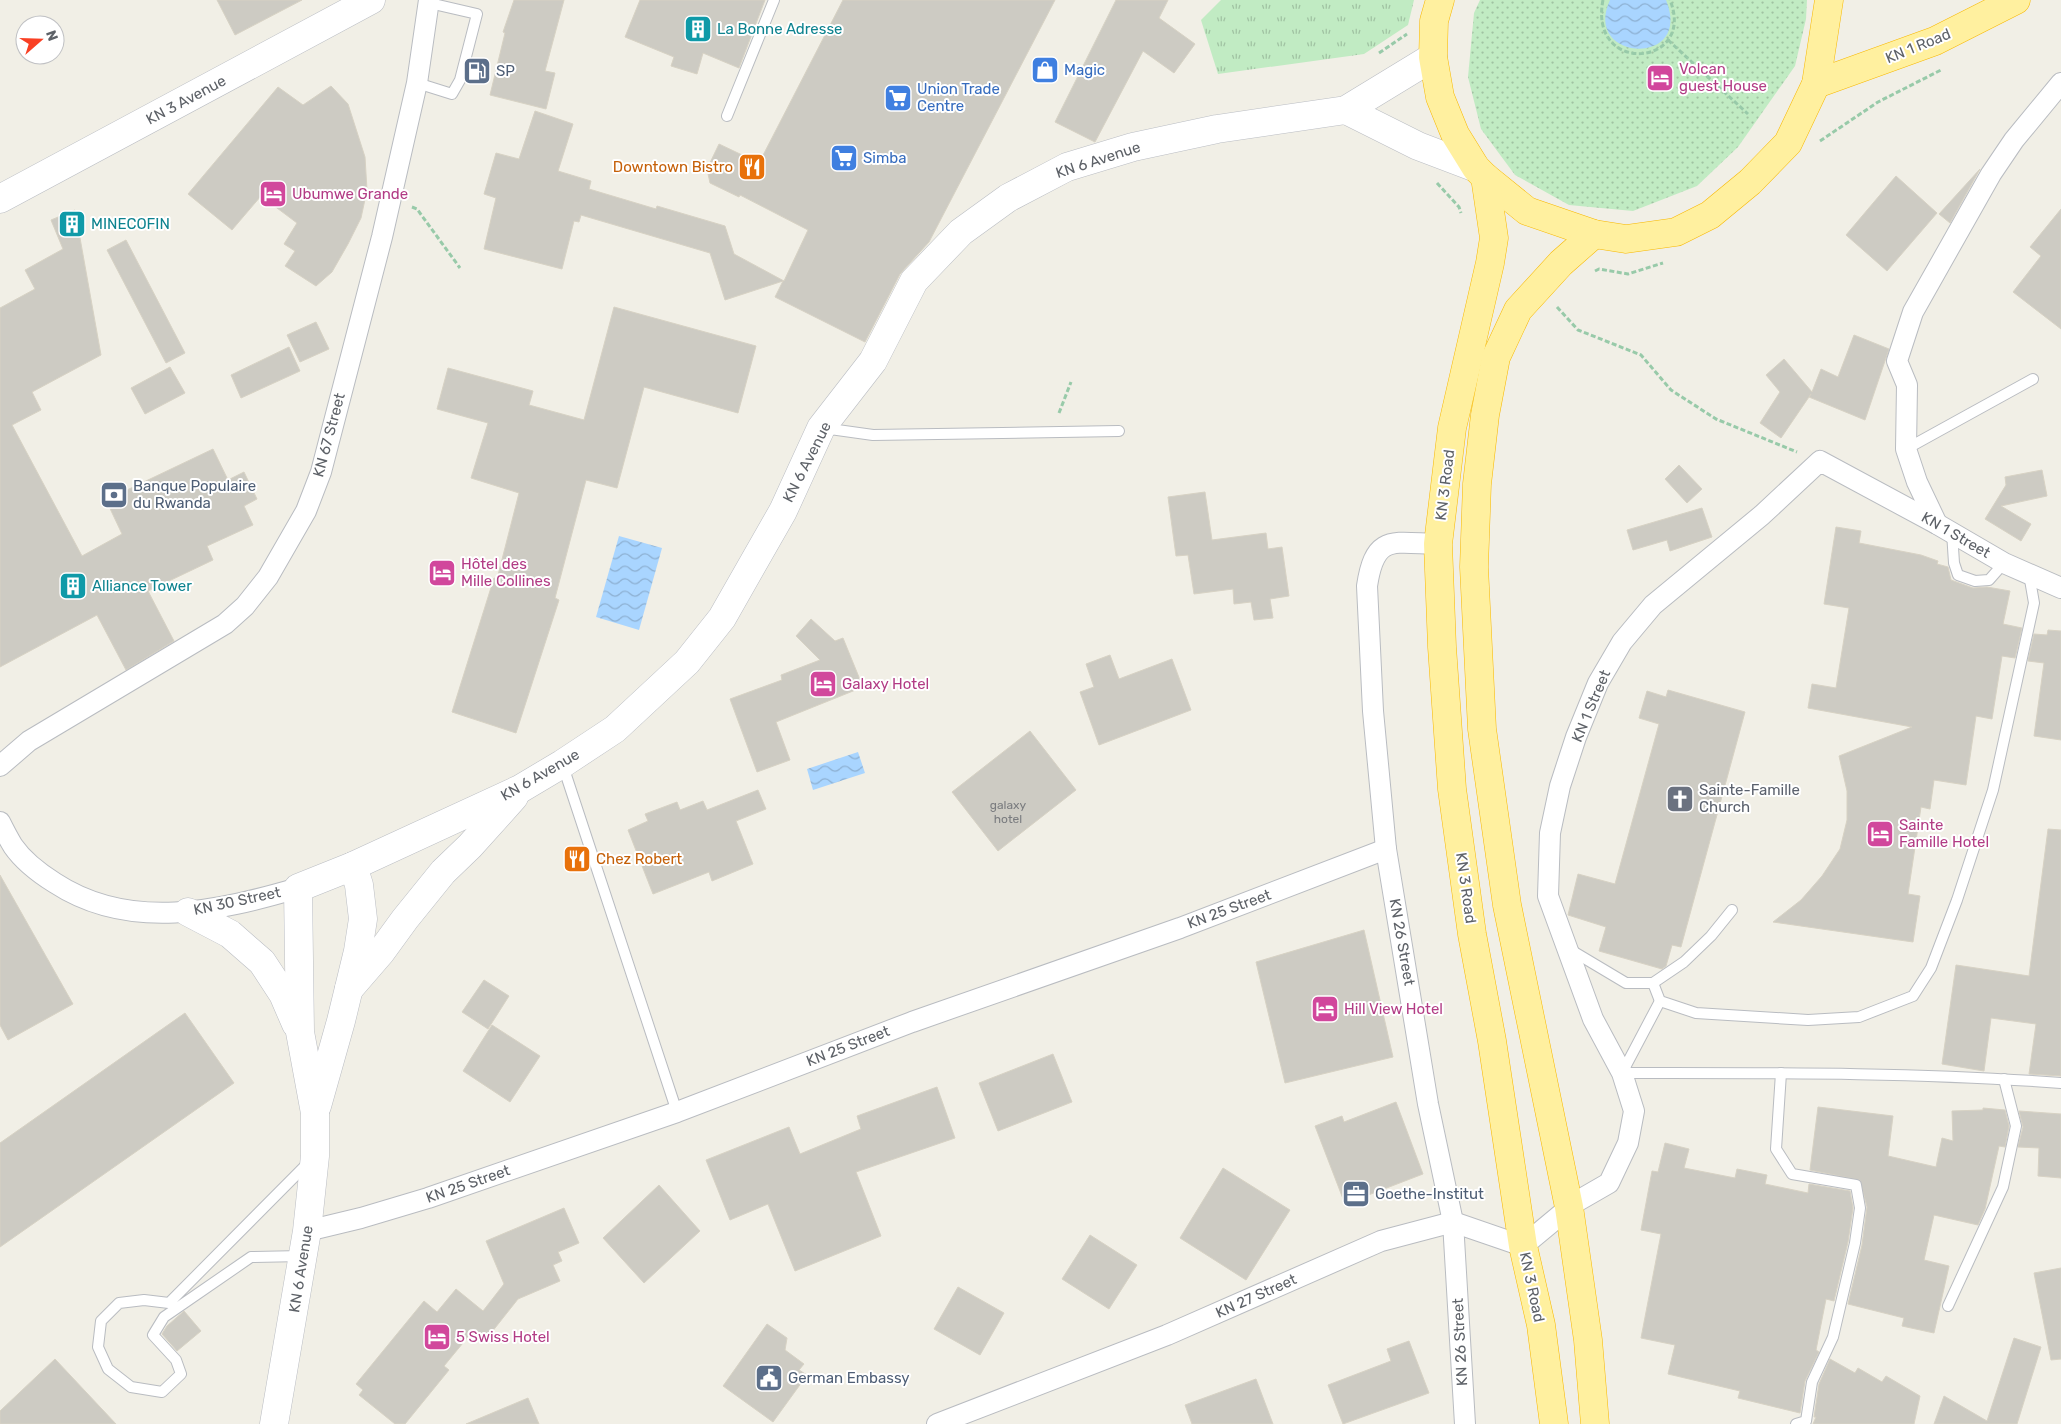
<svg xmlns="http://www.w3.org/2000/svg" width="2061" height="1424" viewBox="0 0 2061 1424" font-family="Rubik,sans-serif">
	<defs>
		<pattern id="grass-tufts" width="24" height="20" patternUnits="userSpaceOnUse" patternTransform="scale(1.25)"><rect width="24" height="20" fill="#c1ebc3"/><path d="M3 7l-1-3M5 7V3M7 7l1-3M15 17l-1-3M17 17v-4M19 17l1-3" fill="none" stroke="#a0c2a2"/></pattern>
		<pattern id="park-dots" width="8" height="8" patternUnits="userSpaceOnUse" patternTransform="scale(1.25)"><rect width="8" height="8" fill="#c1ebc3"/><path d="M2 2h.1M6 6h.1" fill="none" stroke="#a0c2a2" stroke-width="1.8" stroke-linecap="round"/></pattern>
		<pattern id="water-waves" width="16" height="10" patternUnits="userSpaceOnUse" patternTransform="scale(1.25)"><rect width="16" height="10" fill="#a9d5ff"/><path d="M0 5q4-4 8 0t8 0" fill="none" stroke="#8db0d2"/></pattern>
	</defs>
	<rect width="100%" height="100%" fill="#f1efe6"/>
	<path fill="url(#grass-tufts)" d="M1221,0H1414L1408,25L1364,54L1218,74L1201,20Z"/>
	<path fill="url(#park-dots)" d="M1480,0H1807L1806,19L1795,66L1738,147L1697,186L1633,211L1569,205L1515,175L1481,129L1468,77L1474,13Z"/>
	<g fill="url(#water-waves)">
		<path d="M1610,0H1666C1694,68 1581,62 1610,0Z"/>
		<path d="M619,536L662,548L639,630L596,617Z"/>
		<path d="M858,752L865,773L813,790L807,769Z"/>
	</g>
	<g fill="#cdcbc3" stroke="#d7d2c4">
		<path d="M217,0H302L235,35Z"/>
		<path d="M514,0H564L545,71L555,73L546,109L490,95L505,33L503,32Z"/>
		<path d="M640,0H765L739,68L703,53L697,74L671,66L674,57L625,37Z"/>
		<path d="M843,0H1055L929,242L900,274L865,342L775,297L783,281L725,300L710,253L581,215L579,222L574,221L562,269L484,249L496,198L484,194L496,153L519,159L535,111L573,124L558,171L591,181L589,189L656,209L657,206L725,226L734,254L784,281L808,230L740,195L739,197L710,183L707,169L719,144L759,163Z"/>
		<path d="M1116,0H1168L1159,18L1195,44L1174,73L1143,51L1095,142L1055,122Z"/>
		<path d="M331,86L348,104L365,157L367,190L361,218L348,244L332,272L316,286L285,266L295,251L284,244L297,223L261,196L232,230L188,194L278,87L303,105Z"/>
		<path d="M1980,169L1950,223L1939,214Z"/>
		<path d="M1896,176L1937,213L1887,271L1846,235Z"/>
		<path d="M2061,209V329L2013,292L2041,256L2030,247Z"/>
		<path d="M75,210L101,355L32,392L41,410L12,425L82,556L122,534L106,500L213,449L228,480L244,472L257,499L244,506L253,525L207,546L213,560L148,591L174,641L126,670L97,615L0,667V308L35,289L25,270L63,249L51,220Z"/>
		<path d="M126,240L185,353L166,363L107,250Z"/>
		<path d="M614,307L756,346L738,413L644,387L617,488L586,480L555,598L559,600L516,733L452,712L494,578L497,579L519,493L471,478L488,423L437,409L448,368L533,391L529,405L584,420Z"/>
		<path d="M316,322L329,349L300,362L287,335Z"/>
		<path d="M1854,335L1889,349L1865,420L1809,397L1811,394L1781,438L1760,423L1780,392L1766,375L1784,359L1812,392L1821,369L1838,377Z"/>
		<path d="M289,347L300,371L241,398L231,375Z"/>
		<path d="M170,367L185,393L145,414L131,388Z"/>
		<path d="M1679,465L1702,489L1687,503L1665,479Z"/>
		<path d="M2042,470L2047,496L2001,506L2031,524L2021,541L1985,519L2006,485L2005,477Z"/>
		<path d="M1205,492L1212,540L1266,533L1268,549L1282,547L1289,596L1270,599L1273,618L1254,620L1251,602L1234,604L1233,589L1194,594L1188,555L1176,556L1168,497Z"/>
		<path d="M1702,508L1712,537L1670,551L1667,540L1633,550L1627,530Z"/>
		<path d="M1836,527L1861,531L1859,543L1921,555L1938,561L1937,564L1948,567L1951,580L1973,588L1987,587L2010,591L2003,624L2022,628L2015,658L2002,656L1992,719L1976,716L1966,785L1934,780L1930,809L1921,807L1908,894L1920,896L1913,942L1773,922L1801,900L1822,876L1840,849L1847,820V791L1839,756L1912,727L1808,708L1812,684L1836,688L1849,608L1824,604Z"/>
		<path d="M811,619L835,641L843,638L863,687L776,722L790,760L757,772L730,699L782,680L781,675L820,660L796,636Z"/>
		<path d="M2048,630L2061,631V740L2034,736L2044,663L2028,661L2034,634L2047,635Z"/>
		<path d="M1110,655L1119,679L1172,659L1191,710L1099,745L1080,692L1094,687L1086,664Z"/>
		<path d="M1668,690L1745,712L1681,947L1672,945L1666,966L1662,969L1599,951L1606,927L1568,915L1578,874L1615,884L1659,724L1639,718L1647,691L1666,697Z"/>
		<path d="M1030,731L1076,790L998,851L952,792Z"/>
		<path d="M758,790L766,809L736,821L753,864L712,881L709,872L653,894L628,830L648,821L645,814L677,802L680,810L703,801L707,810Z"/>
		<path d="M2048,829L2061,830V1076L2029,1074L2036,1024L1991,1018L1984,1071L1942,1064L1956,965L2029,976Z"/>
		<path d="M0,875L73,1004L8,1040L0,1025Z"/>
		<path d="M1364,930L1393,1057L1285,1083L1256,962Z"/>
		<path d="M484,980L509,996L488,1029L462,1012Z"/>
		<path d="M185,1013L234,1083L0,1247V1143Z"/>
		<path d="M492,1025L540,1056L510,1102L463,1071Z"/>
		<path d="M1053,1054L1072,1102L998,1131L979,1083Z"/>
		<path d="M937,1087L955,1138L856,1172L881,1236L795,1271L768,1204L730,1220L706,1160L789,1127L800,1154L861,1129L857,1116Z"/>
		<path d="M1396,1102L1423,1174L1345,1204L1315,1126L1342,1116L1344,1122Z"/>
		<path d="M1818,1107L1893,1116L1888,1156L1936,1167L1942,1138L1953,1141L1952,1111L1983,1110V1108L2005,1110L2009,1126L2005,1147L1999,1146L1985,1209L1978,1225L1934,1215L1924,1260L1949,1266L1934,1333L1902,1326L1904,1318L1848,1304L1862,1245L1867,1207L1860,1180L1810,1170Z"/>
		<path d="M2019,1111L2061,1114V1178L2038,1176L2039,1148L2018,1147L2023,1127Z"/>
		<path d="M1665,1143L1689,1149L1684,1168L1735,1178L1737,1169L1767,1175L1765,1184L1808,1193L1809,1184L1850,1191L1853,1208L1848,1242L1834,1301L1826,1299L1816,1350L1819,1352L1805,1381L1800,1413L1738,1398L1740,1391L1668,1374L1675,1345L1641,1338L1661,1234L1641,1230L1652,1171L1658,1172Z"/>
		<path d="M1223,1168L1290,1210L1246,1280L1180,1238Z"/>
		<path d="M659,1185L700,1231L644,1283L603,1238Z"/>
		<path d="M564,1208L579,1243L558,1252L562,1261L553,1265L560,1281L518,1299L484,1342L472,1332L444,1366L449,1370L405,1424H395L359,1395L363,1390L356,1384L424,1301L437,1312L456,1289L483,1311L504,1284L486,1241Z"/>
		<path d="M1090,1235L1137,1265L1109,1309L1062,1279Z"/>
		<path d="M2061,1268V1359L2051,1360L2034,1273Z"/>
		<path d="M958,1287L1004,1313L980,1355L934,1329Z"/>
		<path d="M184,1311L201,1331L177,1351L162,1334L167,1326Z"/>
		<path d="M767,1324L787,1338L785,1350L804,1364L799,1370L807,1375L773,1422L723,1386Z"/>
		<path d="M2014,1338L2041,1347L2017,1424H1934L1944,1396L1987,1421Z"/>
		<path d="M1409,1341L1429,1393L1343,1424L1328,1385L1391,1361L1387,1349Z"/>
		<path d="M55,1359L116,1424H0V1411Z"/>
		<path d="M1830,1359L1855,1373L1858,1368L1882,1382L1886,1376L1920,1396L1914,1424H1813L1816,1417H1814L1819,1384Z"/>
		<path d="M1256,1379L1273,1424H1192L1185,1405Z"/>
		<path d="M528,1398L539,1424H466Z"/>
	</g>
	<g fill="none" stroke-linecap="round" stroke-linejoin="round">
		<g stroke="#b9bcc1" stroke-width="12">
			<g id="service">
				<path d="M417,83L452,94L460,80L477,14L429,3"/>
				<path d="M727,116L774,0"/>
				<path d="M823,428L873,435L1119,431"/>
				<path d="M1906,449L2033,379"/>
				<path d="M1952,532L1954,563L1958,575L1975,581L1989,580L2004,563"/>
				<path d="M563,766L677,1112"/>
				<path d="M1569,949L1626,983H1653L1684,962L1711,936L1732,910"/>
				<path d="M1653,983L1660,1001L1696,1013L1808,1020L1859,1017L1913,996L1931,968L1957,900L1993,790L2034,603L2029,574"/>
				<path d="M1660,1001L1622,1073C1768,1073 1915,1072 2061,1083"/>
				<path d="M1781,1073L1776,1149L1792,1174L1856,1185L1860,1208L1855,1243L1833,1337L1812,1382L1806,1421L1796,1424"/>
				<path d="M302,1256L251,1257L164,1317L153,1335L176,1360L181,1374L162,1392L131,1387L108,1369L98,1347L101,1321L119,1303L144,1300L169,1303L308,1163"/>
				<path d="M1948,1306L2003,1187L2016,1126L2004,1079"/>
			</g>
		</g>
		<g stroke="#b9bcc1" stroke-width="22">
			<g id="minor">
				<path d="M1937,524L1917,482L1906,449L1907,385L1897,361L1913,312L1991,174L2014,140L2061,83"/>
				<path d="M1438,544C1393,543 1375,533 1367,586L1373,711L1386,849L1428,1104L1453,1222L1465,1424"/>
				<path d="M0,766L29,741L225,624L245,606L268,577L306,511L321,472L382,237L417,83L429,0"/>
				<path d="M0,822C4,830 8,838 13,846C24,862 39,873 55,883C130,932 219,911 298,888"/>
				<path d="M307,1231L361,1218L428,1198L677,1112L912,1022L1180,928L1386,849"/>
				<path d="M937,1424L1167,1335L1381,1241L1453,1222L1523,1246L1576,1202L1609,1183L1628,1143L1634,1111L1622,1073L1593,1019L1548,896L1550,833L1560,786L1576,737L1598,683L1622,642L1653,605L1762,515L1820,461L1937,524L2004,563L2061,588"/>
			</g>
		</g>
		<g stroke="#babdc3" stroke-width="29">
			<g id="secondary">
				<path d="M1346,110L1418,146L1476,168"/>
				<path d="M0,199L371,0"/>
				<path d="M188,912L230,934L262,962L283,994L296,1024"/>
				<path d="M349,989L381,952L405,919L443,872L470,846L514,797"/>
				<path d="M317,1106L341,1021L358,951L363,919L359,885L353,866"/>
				<path d="M274,1424L307,1231L315,1156V1113L300,1032L298,888L353,866L520,789L562,764L615,729L687,662L722,618L783,511L821,428L873,361L914,281L961,232L1008,198L1067,167L1133,147L1217,129L1346,110L1433,57"/>
			</g>
		</g>
		<g stroke="#f8b800" stroke-width="29">
			<g id="trunk">
				<path d="M1440,0L1434,21L1433,57L1440,97L1455,134L1476,168L1485,177L1527,211L1594,234L1626,239L1676,232L1710,215L1750,182L1788,143L1816,84L1829,0"/>
				<path d="M1816,84L1935,41L2016,0"/>
				<path d="M1485,177L1494,238L1490,263L1452,428L1438,544L1442,647L1452,789L1472,934L1492,1041L1523,1246L1541,1325L1554,1424"/>
				<path d="M1594,234L1561,263L1518,310L1496,357L1485,415L1477,484L1474,567L1482,729L1507,905L1569,1207L1588,1340L1595,1424"/>
			</g>
		</g>
		<g stroke="#98caa9" stroke-width="3" stroke-dasharray="5 2.5" stroke-linecap="butt">
			<path d="M1603,0C1588,76 1697,67 1670,0"/>
			<path d="M1668,40L1748,114"/>
			<path d="M1379,53L1407,34"/>
			<path d="M1820,141L1878,102L1941,70"/>
			<path d="M1437,183L1459,207L1461,213"/>
			<path d="M412,207L417,209L460,268"/>
			<path d="M1595,271L1599,269L1628,274L1663,263"/>
			<path d="M1557,307L1578,330L1641,355L1671,390L1716,419L1797,452"/>
			<path d="M1059,413L1071,382"/>
		</g>
		<use href="#service" stroke="#fff" stroke-width="10"/>
		<use href="#minor" stroke="#fff" stroke-width="20"/>
		<use href="#secondary" stroke="#fff" stroke-width="28"/>
		<use href="#trunk" stroke="#fff09f" stroke-width="28"/>
	</g>
	<defs>
		<g id="building-square" transform="scale(1.4375)"><rect x="-9" y="-9" width="18" height="18" rx="4" fill="#0f9aa8" stroke="#fff"/><path d="M-4-6H4V6H1V3H-1V6H-4ZM-2.5-4.3h1.7v1.8h-1.7ZM.8-4.3h1.7v1.8H.8ZM-2.5-1h1.7V.8h-1.7ZM.8-1h1.7V.8H.8Z" fill="#fff"/></g>
		<g id="shop-square" transform="scale(1.4375)"><rect x="-9" y="-9" width="18" height="18" rx="4" fill="#3f7fe0" stroke="#fff"/><path d="M-5-2.5h2.3a2.7 3.5 0 0 1 5.4 0H5L5.5 6h-11ZM-1.5-2.5h3a1.5 2.3 0 0 0-3 0Z" fill="#fff"/></g>
		<g id="fuel-square" transform="scale(1.4375)"><rect x="-9" y="-9" width="18" height="18" rx="4" fill="#5c6f8a" stroke="#fff"/><path d="M-5.5-6h7V0h2V4h1.3V-2.5L3-4.5l.8-.8L6-3V5H2.5V1h-1V6h-7ZM-4.2-4.7v3.2H.2V-4.7Z" fill="#fff"/></g>
		<g id="hotel-square" transform="scale(1.4375)"><rect x="-9" y="-9" width="18" height="18" rx="4" fill="#d1479c" stroke="#fff"/><path d="M-6-4.5h1.5V1H6V5H4.5V3h-9V5H-6ZM-4 0a1.8 1.8 0 1 1 3.6 0ZM.5 0V-2.5h3Q6-2.5 6 0Z" fill="#fff"/></g>
		<g id="supermarket-square" transform="scale(1.4375)"><rect x="-9" y="-9" width="18" height="18" rx="4" fill="#3f7fe0" stroke="#fff"/><path d="M-6-5.5h2.5l.6 2H6L4.5 2H-2.5L-4.4-4H-6ZM-1.5 3.2a1.3 1.3 0 1 0 .1 0ZM3 3.2a1.3 1.3 0 1 0 .1 0Z" fill="#fff"/></g>
		<g id="restaurant-square" transform="scale(1.4375)"><rect x="-9" y="-9" width="18" height="18" rx="4" fill="#e8710a" stroke="#fff"/><path d="M-5-6h1v4h1v-4h1v4h1v-4h1v5L-1.5 .5V6h-2V.5L-5-1ZM5-6V6H3V1.5H1.5Q1.5-4 5-6Z" fill="#fff"/></g>
		<g id="bank-square" transform="scale(1.4375)"><rect x="-9" y="-9" width="18" height="18" rx="4" fill="#5c6f8a" stroke="#fff"/><path d="M-6-4H6V4H-6ZM0-2.3a2.3 2.3 0 1 0 0 4.6a2.3 2.3 0 1 0 0-4.6Z" fill="#fff"/></g>
		<g id="church-square" transform="scale(1.4375)"><rect x="-9" y="-9" width="18" height="18" rx="4" fill="#6b7280" stroke="#fff"/><path d="M-1.2-6h2.4v3.5h3.3v2.4h-3.3V6h-2.4V-.1h-3.3v-2.4h3.3Z" fill="#fff"/></g>
		<g id="office-square" transform="scale(1.4375)"><rect x="-9" y="-9" width="18" height="18" rx="4" fill="#5c6f8a" stroke="#fff"/><path d="M-6-3h4V-5.5h4V-3h4V5H-6ZM-1-4.5V-3h2v-1.5ZM-6 0V1H6V0Z" fill="#fff"/></g>
		<g id="civic-square" transform="scale(1.4375)"><rect x="-9" y="-9" width="18" height="18" rx="4" fill="#5c6f8a" stroke="#fff"/><path d="M-.6-6.5H3V-4.5H.6V-3L4-1V1h2V6H-6V1h2V-1L-.6-3ZM-1.2 2.5V6h2.4V2.5Z" fill="#fff"/></g>
	</defs>
	<g fill-rule="evenodd">
		<use href="#building-square" x="698" y="29"/>
		<use href="#shop-square" x="1045" y="70"/>
		<use href="#fuel-square" x="477" y="71"/>
		<use href="#hotel-square" x="1660" y="78"/>
		<use href="#supermarket-square" x="898" y="98"/>
		<use href="#supermarket-square" x="844" y="158"/>
		<use href="#restaurant-square" x="752" y="167"/>
		<use href="#hotel-square" x="273" y="194"/>
		<use href="#building-square" x="72" y="224"/>
		<use href="#bank-square" x="114" y="495"/>
		<use href="#hotel-square" x="442" y="573"/>
		<use href="#building-square" x="73" y="586"/>
		<use href="#hotel-square" x="823" y="684"/>
		<use href="#church-square" x="1680" y="799"/>
		<use href="#hotel-square" x="1880" y="834"/>
		<use href="#restaurant-square" x="577" y="859"/>
		<use href="#hotel-square" x="1325" y="1009"/>
		<use href="#office-square" x="1356" y="1194"/>
		<use href="#hotel-square" x="437" y="1337"/>
		<use href="#civic-square" x="769" y="1378"/>
	</g>
	<g text-anchor="middle" stroke-width="4" stroke-linejoin="round" paint-order="stroke">
		<g font-size="12" fill="#7a7c7f">
			<text x="1008" y="809">galaxy<tspan x="1008" dy="14">hotel</tspan></text>
		</g>
		<g font-size="15" fill="#0d838f" stroke="#fff" text-anchor="start">
			<text x="717" y="34">La Bonne Adresse</text>
			<text x="91" y="229">MINECOFIN</text>
			<text x="92" y="591">Alliance Tower</text>
		</g>
		<g font-size="15" fill="#5e6268" stroke="#fff">
			<text transform="translate(1918 46) rotate(-22)" y="5">KN 1 Road</text>
			<text transform="translate(186 100) rotate(-28)" y="5">KN 3 Avenue</text>
			<text transform="translate(1098 160) rotate(-18)" y="5">KN 6 Avenue</text>
			<text transform="translate(329 435) rotate(-75)" y="5">KN 67 Street</text>
			<text transform="translate(807 462) rotate(-63)" y="5">KN 6 Avenue</text>
			<text transform="translate(1445 485) rotate(-83)" y="5">KN 3 Road</text>
			<text transform="translate(1956 535) rotate(30)" y="5">KN 1 Street</text>
			<text transform="translate(1591 706) rotate(-67)" y="5">KN 1 Street</text>
			<text transform="translate(540 775) rotate(-30)" y="5">KN 6 Avenue</text>
			<text transform="translate(1466 888) rotate(82)" y="5">KN 3 Road</text>
			<text transform="translate(237 901) rotate(-12)" y="5">KN 30 Street</text>
			<text transform="translate(1229 909) rotate(-20)" y="5">KN 25 Street</text>
			<text transform="translate(1402 942) rotate(80)" y="5">KN 26 Street</text>
			<text transform="translate(848 1046) rotate(-21)" y="5">KN 25 Street</text>
			<text transform="translate(468 1184) rotate(-19)" y="5">KN 25 Street</text>
			<text transform="translate(301 1269) rotate(-81)" y="5">KN 6 Avenue</text>
			<text transform="translate(1532 1287) rotate(78)" y="5">KN 3 Road</text>
			<text transform="translate(1256 1296) rotate(-24)" y="5">KN 27 Street</text>
			<text transform="translate(1460 1342) rotate(-93)" y="5">KN 26 Street</text>
		</g>
		<g font-size="15" fill="#b23c85" stroke="#fff" text-anchor="start">
			<text x="1679" y="74">Volcan<tspan x="1679" dy="17">guest House</tspan></text>
			<text x="292" y="199">Ubumwe Grande</text>
			<text x="461" y="569">Hôtel des<tspan x="461" dy="17">Mille Collines</tspan></text>
			<text x="842" y="689">Galaxy Hotel</text>
			<text x="1899" y="830">Sainte<tspan x="1899" dy="17">Famille Hotel</tspan></text>
			<text x="1344" y="1014">Hill View Hotel</text>
			<text x="456" y="1342">5 Swiss Hotel</text>
		</g>
		<g font-size="15" fill="#366cbe" stroke="#fff" text-anchor="start">
			<text x="1064" y="75">Magic</text>
			<text x="917" y="94">Union Trade<tspan x="917" dy="17">Centre</tspan></text>
			<text x="863" y="163">Simba</text>
		</g>
		<g font-size="15" fill="#4e5e75" stroke="#fff" text-anchor="start">
			<text x="496" y="76">SP</text>
			<text x="133" y="491">Banque Populaire<tspan x="133" dy="17">du Rwanda</tspan></text>
			<text x="1375" y="1199">Goethe-Institut</text>
			<text x="788" y="1383">German Embassy</text>
		</g>
		<g font-size="15" fill="#c56008" stroke="#fff" text-anchor="end">
			<text x="733" y="172">Downtown Bistro</text>
			<text x="596" y="864" text-anchor="start">Chez Robert</text>
		</g>
		<g font-size="15" fill="#5b616d" stroke="#fff" text-anchor="start">
			<text x="1699" y="795">Sainte-Famille<tspan x="1699" dy="17">Church</tspan></text>
		</g>
	</g>
	<g transform="translate(40 40) rotate(70)"><circle r="24" fill="#ffffff" stroke="#bfc0c3"/>
	<path d="M0-4L9 19L0 12L-9 19Z" fill="#f94024"/>
	<text y="-8" font-size="14" font-weight="bold" text-anchor="middle" fill="#5e6268">N</text>
	</g>
</svg>
